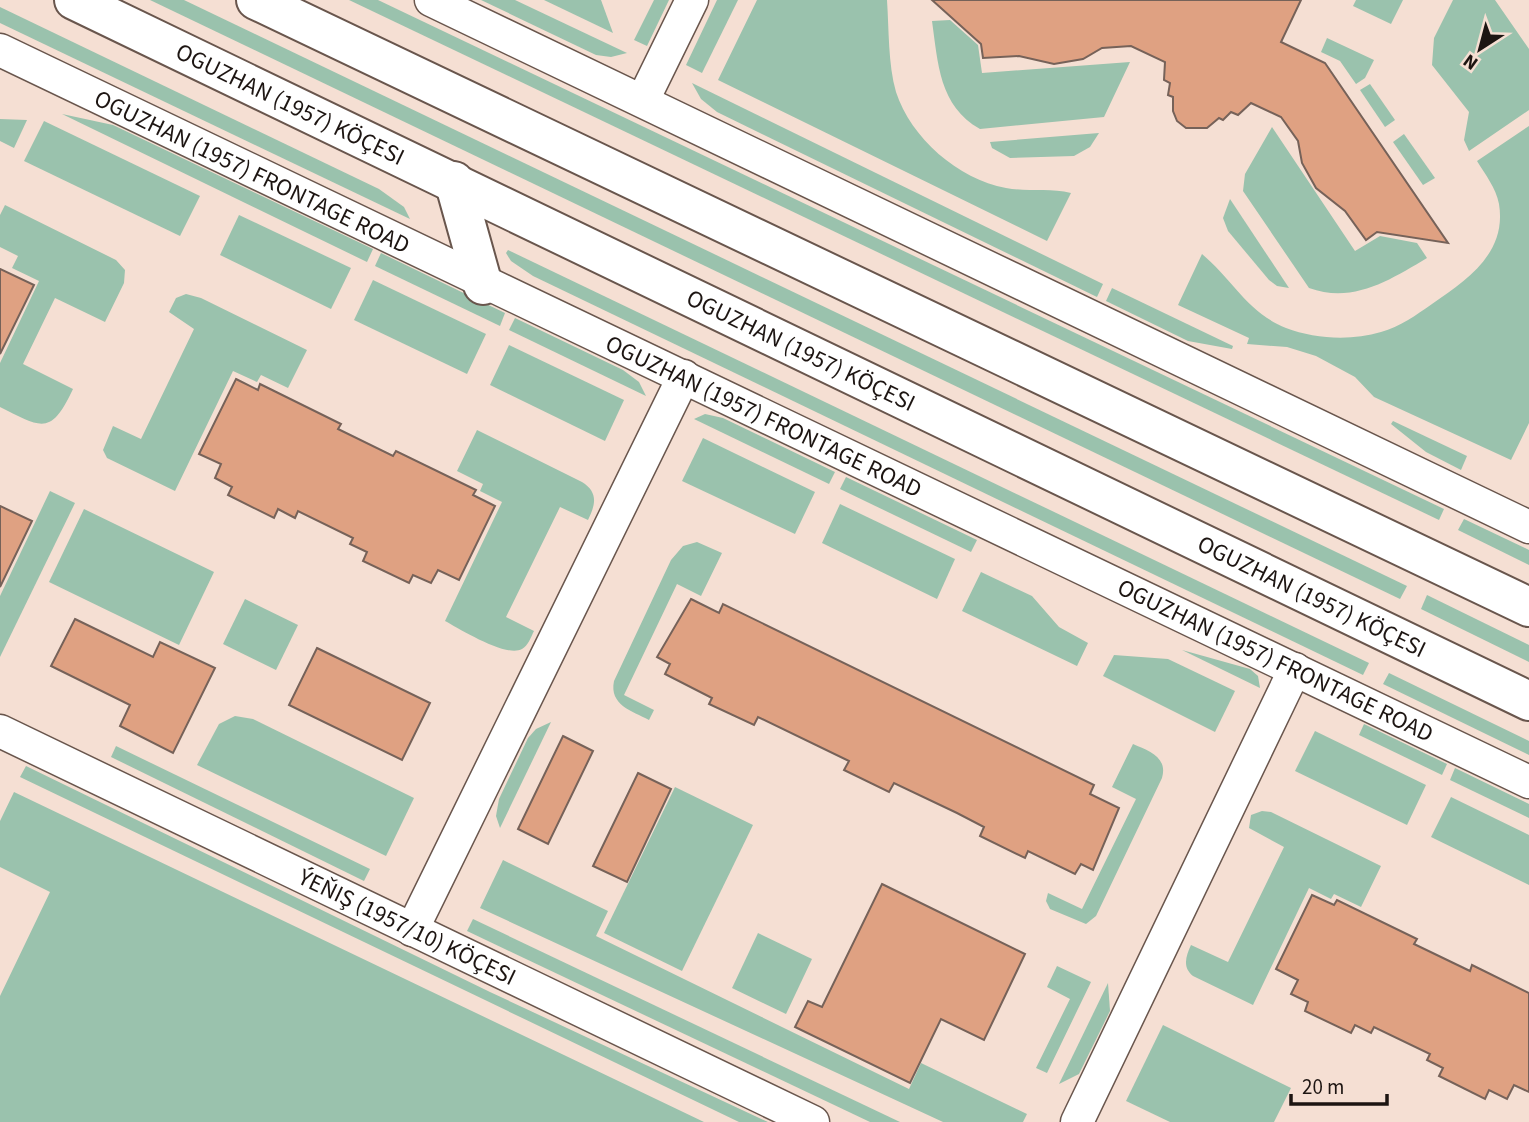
<svg xmlns="http://www.w3.org/2000/svg" width="1529" height="1122" viewBox="0 0 1529 1122" font-family="'Source Sans 3',sans-serif">
	<rect width="100%" height="100%" fill="#f5dfd3"/>
	<g fill="#9ac2ad">
		<path d="M150,0H184L1407,586L1400,599Z"/>
		<path d="M349,0H378L1444,509L1439,520Z"/>
		<path d="M481,0H515L627,53L611,57L596,55Z"/>
		<path d="M544,0H601L613,33Z"/>
		<path d="M654,0H669L647,46L634,40Z"/>
		<path d="M717,0H738L702,73L686,65Z"/>
		<path d="M757,0H887C889,29 888,64 896,92C911,138 958,179 1006,188C1027,192 1049,188 1071,193L1047,241L718,80Z"/>
		<path d="M1356,0H1403L1391,24L1353,6Z"/>
		<path d="M1453,0H1495L1529,49V110L1469,151L1464,140L1469,112L1432,65L1434,38Z"/>
		<path d="M0,7L379,189L404,207L410,219L0,23Z"/>
		<path d="M950,20L978,45L982,73L1130,62L1104,117L980,129C939,106 938,63 932,21Z"/>
		<path d="M1327,38L1374,60L1365,78L1356,84L1340,61L1321,52Z"/>
		<path d="M692,83L1103,284L1097,297L717,112L701,99Z"/>
		<path d="M1370,84L1395,120L1385,127L1360,90Z"/>
		<path d="M62,114L113,125L373,249L367,262Z"/>
		<path d="M0,119L27,120L14,148L0,141Z"/>
		<path d="M44,121L200,196L180,236L24,161Z"/>
		<path d="M1529,126V423L1511,460L1374,397L1355,377L1316,356L1287,347L1247,344L1249,338L1178,305L1202,254C1232,279 1248,313 1286,328C1315,339 1351,341 1381,332C1400,327 1416,315 1432,304C1467,280 1507,253 1499,204C1496,188 1485,174 1477,161Z"/>
		<path d="M1272,127L1355,251L1380,236L1417,243L1427,258C1390,280 1353,304 1309,288L1243,191L1245,174Z"/>
		<path d="M1099,133L1090,147L1074,156L1010,158L992,148L990,142Z"/>
		<path d="M1404,134L1435,178L1423,185L1393,142Z"/>
		<path d="M1230,199L1289,288L1277,286L1269,280L1228,231L1223,218Z"/>
		<path d="M5,205L116,260L125,270L124,283L105,322L55,298L23,364L73,389C51,436 42,428 0,407V363L39,281L12,268L18,256L0,247V215Z"/>
		<path d="M239,215L351,268L331,309L220,255Z"/>
		<path d="M508,250L1369,663L1363,675L533,276L511,261L506,253Z"/>
		<path d="M381,253L505,313L500,326L375,266Z"/>
		<path d="M373,280L486,334L467,374L354,320Z"/>
		<path d="M1112,288L1233,346L1232,349L1188,341L1106,301Z"/>
		<path d="M186,294L201,298L307,350L288,388L261,375L257,382L233,371L175,491L107,458L103,450L113,426L141,439L194,329L169,312L176,298Z"/>
		<path d="M515,318L623,370L639,382L646,396L509,330Z"/>
		<path d="M509,345L624,400L605,441L490,385Z"/>
		<path d="M705,414L723,418L835,472L829,484L694,419Z"/>
		<path d="M1393,421L1467,456L1461,470L1426,452L1391,424Z"/>
		<path d="M477,430L582,482C598,492 596,504 588,520L560,507L506,617L534,631C531,637 528,646 522,649C506,658 460,629 445,621L502,502L480,491L483,484L457,471Z"/>
		<path d="M703,438L815,492L795,534L682,481Z"/>
		<path d="M846,477L977,540L971,552L840,489Z"/>
		<path d="M50,491L75,503L0,657V596Z"/>
		<path d="M840,504L955,559L937,599L822,543Z"/>
		<path d="M84,509L214,572L179,645L49,582Z"/>
		<path d="M1464,519L1529,550V565L1458,530Z"/>
		<path d="M697,542L722,553L701,596L677,584L624,695L654,710L649,720C632,711 609,705 614,681L671,560L683,546Z"/>
		<path d="M981,572L1032,596L1059,627L1088,643L1077,666L962,611Z"/>
		<path d="M1427,595L1529,645V662L1421,609Z"/>
		<path d="M245,599L298,625L276,670L223,644Z"/>
		<path d="M1182,650L1250,669L1258,676L1260,688Z"/>
		<path d="M1114,655L1168,659L1235,691L1215,732L1103,676Z"/>
		<path d="M1389,673L1529,741V755L1383,684Z"/>
		<path d="M235,716L253,719L414,798L386,856L197,765L219,724Z"/>
		<path d="M551,722L500,828L496,816L499,799L528,738L536,729Z"/>
		<path d="M1364,724L1447,764L1442,775L1359,735Z"/>
		<path d="M1315,731L1426,785L1407,825L1295,771Z"/>
		<path d="M1133,744C1149,751 1168,757 1162,778L1096,916L1086,924L1050,909L1046,901L1048,893L1082,909L1136,799L1112,787Z"/>
		<path d="M116,746L370,869L364,881L111,757Z"/>
		<path d="M26,766L490,992L768,1122H739L20,777Z"/>
		<path d="M1455,768L1529,804V818L1450,780Z"/>
		<path d="M675,787L753,825L682,971L604,933Z"/>
		<path d="M14,792L704,1122H0V996L50,892L0,867V821Z"/>
		<path d="M1451,797L1529,835V885L1431,837Z"/>
		<path d="M1262,811L1271,812L1381,866L1361,907L1334,894L1331,899L1309,888L1253,1005L1193,976C1182,967 1186,956 1191,945L1228,962L1284,847L1249,828L1251,815Z"/>
		<path d="M503,860L608,911L596,936L909,1089L921,1063L1027,1114L1023,1122H943L480,908Z"/>
		<path d="M473,919L900,1122H870L467,931Z"/>
		<path d="M758,933L812,959L786,1014L732,988Z"/>
		<path d="M1057,966L1091,982L1047,1073L1036,1068L1070,999L1047,987Z"/>
		<path d="M1108,983L1110,1011L1079,1074L1059,1084Z"/>
		<path d="M1163,1025L1291,1088L1274,1122H1170L1126,1101Z"/>
	</g>
	<g fill="#dfa182" stroke="#766259" stroke-width="2">
		<path d="M932,0H1301L1281,42L1325,63L1448,243L1377,232L1366,240L1345,211L1316,188L1302,163L1298,141L1281,117L1251,103L1238,115L1231,112L1223,120L1219,118L1207,128H1186L1177,121L1173,111V97L1168,95L1170,83L1164,80L1165,62L1131,46L1102,48L1083,59L1054,64L1019,56L983,58L981,44Z"/>
		<path d="M0,269L34,285L0,354Z"/>
		<path d="M236,379L258,390L260,384L341,424L338,429L393,456L396,451L476,490L473,495L495,506L459,580L438,570L431,583L413,575L409,583L363,561L367,552L350,544L353,538L298,511L295,518L278,509L274,518L228,495L232,487L215,478L221,464L199,454Z"/>
		<path d="M0,506L32,521L0,587Z"/>
		<path d="M691,599L719,613L723,604L1094,785L1090,794L1119,808L1093,870L1081,864L1075,874L1028,851L1025,858L980,836L984,827L957,813L894,783L889,792L844,770L849,761L758,717L754,725L709,704L712,698L665,674L670,664L657,657Z"/>
		<path d="M75,619L153,657L160,642L215,668L173,753L120,726L130,705L51,666Z"/>
		<path d="M317,648L430,703L402,760L289,705Z"/>
		<path d="M563,736L593,751L548,844L518,829Z"/>
		<path d="M638,773L671,789L627,882L593,866Z"/>
		<path d="M882,884L1025,954L984,1040L941,1019L910,1083L795,1027L808,1001L822,1007Z"/>
		<path d="M1312,895L1334,905L1337,900L1417,939L1414,944L1470,971L1472,965L1529,993V1092L1514,1085L1507,1099L1489,1090L1485,1099L1439,1076L1443,1068L1427,1060L1430,1054L1374,1027L1371,1033L1355,1025L1351,1033L1305,1011L1308,1002L1291,994L1298,980L1276,969Z"/>
	</g>
	<g fill="none" stroke-linecap="round" stroke-linejoin="round">
		<g stroke="#69564d" stroke-width="35">
			<g id="minor">
				<path d="M431,0L1529,527"/>
				<path id="s1" d="M0,50C508,297 1020,536 1529,782"/>
				<path d="M643,100L692,0"/>
				<path id="s2" d="M0,731L813,1122"/>
				<path d="M412,930L684,376"/>
				<path d="M1077,1122L1295,669"/>
			</g>
		</g>
		<g stroke="#69564d" stroke-width="42">
			<g id="secondary">
				<path id="s3" d="M74,0L1529,701"/>
				<path d="M256,0L1529,607"/>
				<path d="M454,181L483,285"/>
			</g>
		</g>
		<use href="#minor" stroke="#fff" stroke-width="32"/>
		<use href="#secondary" stroke="#fff" stroke-width="38"/>
	</g>
	<g text-anchor="middle" stroke-width="6" stroke-linejoin="round" paint-order="stroke">
		<g font-size="24" fill="#1d1512" stroke="#f5dfd3">
			<text dy="8" stroke="none"><textPath href="#s3" startOffset="240">OGUZHAN (1957) KÖÇESI</textPath></text>
			<text dy="8" stroke="none"><textPath href="#s1" startOffset="280">OGUZHAN (1957) FRONTAGE ROAD</textPath></text>
			<text dy="8" stroke="none"><textPath href="#s3" startOffset="807">OGUZHAN (1957) KÖÇESI</textPath></text>
			<text dy="8" stroke="none"><textPath href="#s1" startOffset="847">OGUZHAN (1957) FRONTAGE ROAD</textPath></text>
			<text dy="8" stroke="none"><textPath href="#s3" startOffset="1374">OGUZHAN (1957) KÖÇESI</textPath></text>
			<text dy="8" stroke="none"><textPath href="#s1" startOffset="1414">OGUZHAN (1957) FRONTAGE ROAD</textPath></text>
			<text dy="8" stroke="none"><textPath href="#s2" startOffset="452">ÝEŇIŞ (1957/10) KÖÇESI</textPath></text>
		</g>
	</g>
	<g transform="translate(1480 49) rotate(216)" stroke="#f5dfd3" stroke-width="5" paint-order="stroke">
	<path d="M0-5L12 26L0 18L-12 26Z" fill="#1d1512"/>
	<text y="-10" font-size="19" font-weight="bold" text-anchor="middle" fill="#1d1512">N</text>
	</g>
	<path d="M1291 1094v10h96v-10" fill="none" stroke="#1d1512" stroke-width="3.5"/>
	<text x="1302" y="1094" font-size="21" fill="#1d1512" stroke="#f5dfd3" stroke-width="5" paint-order="stroke">20 m</text>
</svg>
